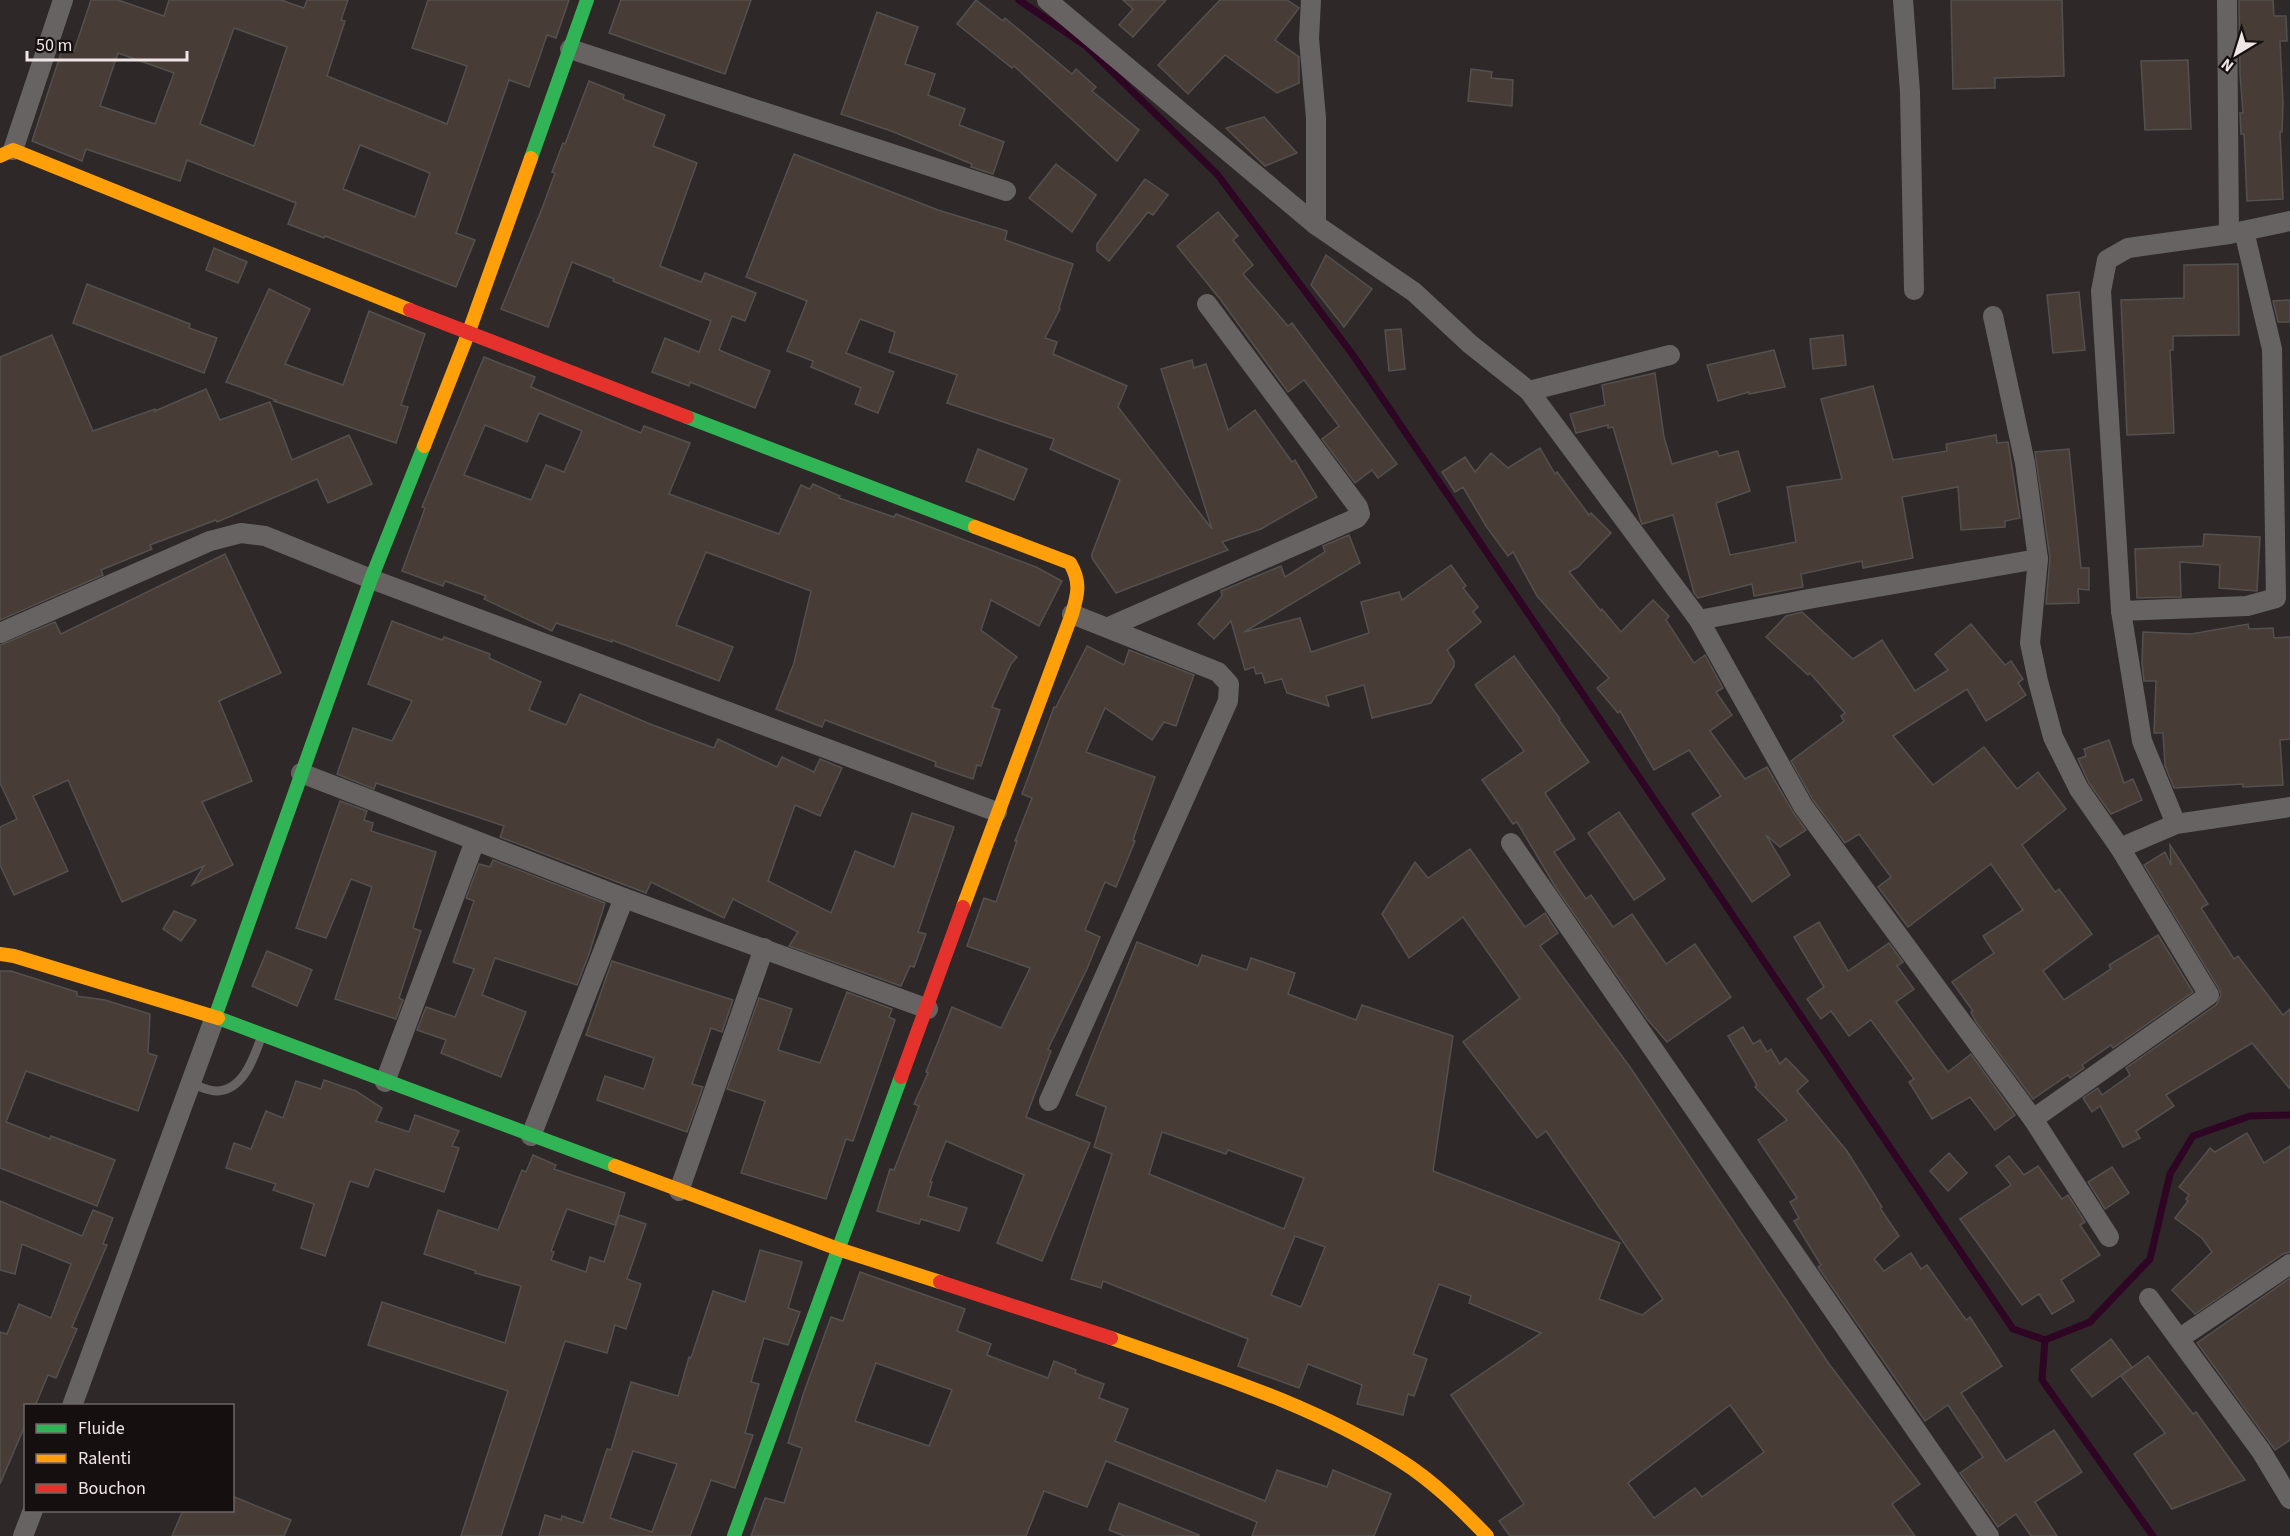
<svg xmlns="http://www.w3.org/2000/svg" width="2290" height="1536" viewBox="0 0 2290 1536" font-family="'Source Sans 3',sans-serif">
	<rect width="100%" height="100%" fill="#2e2828"/>
	<g fill="none" stroke-linecap="round" stroke-linejoin="round">
		<g stroke="#2f0524" stroke-width="7">
			<path d="M1019,0L1086,46L1217,174L1353,355L2013,1329L2045,1340L2090,1322L2150,1259L2170,1174L2193,1136L2250,1116L2290,1115"/>
			<path d="M2045,1340L2042,1380L2153,1536"/>
		</g>
	</g>
	<g fill="#483d36" stroke="#54504e" stroke-width="1.5" fill-rule="evenodd">
		<path d="M91,0H118L164,16L169,0H281L304,8L307,0H348L341,20L345,21L327,76L447,124L467,66L412,48L428,0H569L556,38L547,35L529,87L509,80L456,233L475,240L456,287L325,236L324,238L288,224L296,203L187,160L180,181L86,149L82,161L32,141L63,47L74,51ZM234,28L287,47L254,146L200,124ZM118,53L174,73L155,124L100,106ZM360,145L430,173L415,217L343,189Z"/>
		<path d="M621,0H751L725,74L609,33Z"/>
		<path d="M976,0L1003,21L1005,18L1072,74L1076,69L1096,87L1092,91L1139,130L1117,161L1014,66L1012,68L957,24Z"/>
		<path d="M1123,0H1166L1133,37L1119,25L1133,9Z"/>
		<path d="M1220,0H1287L1299,8L1275,40L1299,57V83L1277,93L1225,55L1188,94L1158,65Z"/>
		<path d="M1951,0H2062L2064,76L1995,78V88L1953,89Z"/>
		<path d="M2239,0H2273L2274,16H2286L2287,41H2280L2283,104L2282,132H2280L2283,199L2247,201L2244,134H2241L2240,113H2243L2240,74Z"/>
		<path d="M877,12L918,27L905,64L935,74L928,95L965,109L959,125L1004,142L993,174L971,167L972,164L891,131L841,114Z"/>
		<path d="M2188,60L2191,129L2145,130L2141,61Z"/>
		<path d="M1471,69L1492,72L1491,78L1513,80L1512,106L1468,101Z"/>
		<path d="M589,81L624,95L623,99L665,115L653,146L697,163L660,266L701,282L705,273L756,293L745,321L732,316L719,350L770,371L755,408L690,382L689,386L652,372L665,338L699,352L711,321L613,281L614,279L572,262L548,327L501,309L543,206L555,173L552,172L563,143L565,144Z"/>
		<path d="M1264,117L1297,153L1265,166L1226,128Z"/>
		<path d="M794,154L938,210L1007,231L1005,240L1073,264L1059,308L1060,309L1045,338L1057,342L1053,354L1127,386L1118,407L1212,529L1161,369L1192,360L1194,368L1206,364L1228,430L1255,410L1292,462L1295,460L1317,497L1261,529L1222,542L1228,550L1116,593L1092,558V554L1120,480L1050,449L1054,439L947,403L957,375L889,352L895,332L860,319L846,353L894,372L878,413L855,404L861,388L811,367L813,361L787,351L807,301L746,277Z"/>
		<path d="M1056,164L1096,195L1072,232L1029,198Z"/>
		<path d="M1145,179L1168,195L1153,215L1148,212L1109,261L1097,251V244Z"/>
		<path d="M1218,212L1238,236L1233,240L1253,265L1243,274L1288,326L1292,323L1397,464L1378,478L1372,470L1355,483L1322,439L1339,426L1304,380L1288,392L1220,299L1177,246Z"/>
		<path d="M214,248L247,262L238,283L206,270Z"/>
		<path d="M1326,255L1372,289L1344,327L1311,285Z"/>
		<path d="M2238,264L2239,335L2173,336V350H2170L2174,433L2127,435L2121,300L2184,298V265Z"/>
		<path d="M87,284L190,324L189,328L217,338L204,373L73,323Z"/>
		<path d="M269,289L310,309L285,364L343,385L369,311L425,334L401,405L408,407L396,443L274,401L276,400L226,382Z"/>
		<path d="M2079,292L2085,350L2053,353L2047,295Z"/>
		<path d="M2290,300V322H2278L2273,301Z"/>
		<path d="M1401,329L1405,369L1389,371L1385,330Z"/>
		<path d="M52,335L93,431L155,409V411L206,389L220,420L270,402L292,460L349,435L372,484L328,503L317,479L217,522L216,520L150,545L152,549L101,570L103,575L0,620V357Z"/>
		<path d="M1843,335L1846,365L1813,369L1810,339Z"/>
		<path d="M1774,350L1785,387L1749,394V392L1718,401L1707,365Z"/>
		<path d="M484,357L535,377L531,387L641,433L644,426L690,443L669,494L779,534L801,485L810,489L813,484L840,496L839,498L894,517L896,514L1036,567L1062,581L1039,626L991,600L981,630L1017,657L1011,664L992,707L1000,710L981,766L977,765L973,779L935,766L936,762L825,720L822,727L776,709L794,663L811,591L706,552L676,625L733,647L719,681L612,640V642L556,623L552,631L484,599L486,596L445,581L443,586L402,571L425,508L422,507ZM539,413L582,431L564,472L546,465L531,500L464,475L485,425L527,442Z"/>
		<path d="M1655,373L1664,437L1672,464L1717,451L1719,456L1738,451L1750,491L1716,503L1730,555L1796,542L1787,487L1842,479L1821,399L1873,386L1893,460L1947,451L1946,444L1996,435L1997,443L2008,442L2020,518L2005,521V527L1961,530L1958,487L1902,497L1913,558L1863,568L1862,561L1801,574L1803,587L1754,596L1752,584L1698,598L1694,593L1673,515L1642,524L1641,522L1613,427L1608,428V425L1576,433L1570,414L1605,405L1602,385Z"/>
		<path d="M1540,448L1555,474L1557,472L1589,515L1591,513L1611,533L1578,567L1569,572L1601,611L1602,609L1621,632L1653,600L1669,616L1666,620L1694,663L1705,655L1723,688L1716,692L1732,715L1710,731L1745,779L1767,767L1793,812L1806,830L1780,847L1766,835L1790,875L1752,902L1692,814L1721,796L1689,750L1654,770L1620,711L1618,713L1597,688L1609,678L1537,596L1513,552L1508,556L1486,526L1463,487L1455,492L1442,472L1465,457L1475,472L1491,453L1508,468Z"/>
		<path d="M978,449L1027,469L1014,500L966,481Z"/>
		<path d="M2069,449L2081,568H2089V590L2078,589L2079,603L2046,604L2050,558L2035,452Z"/>
		<path d="M2204,534L2260,537L2257,591L2219,588L2220,565L2180,562L2181,597L2137,598L2135,549L2203,546Z"/>
		<path d="M1349,535L1360,563L1244,632L1300,618L1311,652L1369,633L1361,602L1399,592L1402,600L1451,565L1466,586L1463,588L1478,607L1473,612L1481,622L1447,650L1454,661V666L1431,703L1372,718L1364,685L1326,696L1329,706L1287,693L1282,679L1265,683L1262,673L1256,674L1254,667L1245,670L1231,621L1214,639L1198,624L1222,596L1221,591L1281,566L1285,577L1325,552L1323,546Z"/>
		<path d="M225,554L281,673L219,701L252,781L202,802L233,865L192,885L204,866L122,902L68,780L33,796L68,871L14,895L0,865V827L17,819L0,783V645L55,622L61,634Z"/>
		<path d="M1802,612L1853,659L1882,640L1915,691L1948,670L1935,654L1971,624L2005,665L2011,661L2023,679L2018,683L2026,695L2002,711L1986,721L1967,689L1893,736L1933,785L1984,747L2017,789L2038,772L2066,809L2022,845L2055,892L2059,889L2092,934L2043,971L2064,1000L2111,969L2109,965L2158,935L2193,992L2113,1048L2111,1045L2082,1065L2084,1068L2070,1078L2068,1075L2033,1099L1976,1022L1971,1012L1973,1011L1952,982L1994,953L1983,936L2023,910L1991,864L1908,927L1878,887L1891,877L1859,834L1845,843L1813,800L1791,761L1844,721L1841,716L1845,713L1810,673L1808,675L1766,637L1786,616Z"/>
		<path d="M392,621L442,640L444,637L490,654L489,658L541,682L529,710L566,725L580,694L650,724L714,748L718,739L777,767L782,757L814,772L820,759L842,768L820,816L795,805L768,881L831,913L855,851L894,867L912,813L954,827L918,932L926,934L914,967L910,966L901,986L789,946L798,932L733,899L724,918L651,882L646,893L500,837L504,826L376,783L374,789L337,774L353,728L392,741L412,701L368,684Z"/>
		<path d="M2248,624L2249,629L2273,628L2274,638L2290,637V739L2280,740L2283,785L2243,787V784L2174,788L2165,766L2163,733H2154L2156,681H2144L2142,663L2143,632L2191,634Z"/>
		<path d="M1087,646L1124,665L1129,650L1194,675L1176,726L1164,722L1152,740L1105,708L1086,752L1155,777L1133,840L1135,841L1116,887L1105,882L1085,930L1100,937L1087,969L1048,1049L1051,1051L1026,1117L1090,1143L1042,1261L997,1243L1024,1175L946,1141L930,1182H932L928,1196L967,1208L959,1231L921,1219L919,1224L877,1211L890,1169L894,1170L919,1106L914,1104L928,1073L926,1072L952,1007L1001,1028L1030,968L967,946L984,898L996,902L1017,841H1015L1032,798L1022,794L1054,707H1056Z"/>
		<path d="M1514,656L1560,719L1559,720L1589,762L1545,793L1575,839L1554,852L1586,899L1591,895L1613,927L1632,914L1666,964L1695,944L1731,997L1667,1042L1647,1019L1556,888L1517,822L1513,824L1482,780L1524,751L1475,685Z"/>
		<path d="M2109,740L2124,783L2133,779L2142,800L2111,814L2089,783L2078,759L2086,756L2084,749Z"/>
		<path d="M340,801L367,811L364,820L373,823L371,831L436,852L413,928L421,931L399,998L403,1000L396,1019L335,999L372,887L351,879L326,938L296,928Z"/>
		<path d="M1619,812L1665,879L1634,900L1588,833Z"/>
		<path d="M2170,845L2208,904L2201,908L2234,959L2238,956L2283,1015L2290,1009V1089L2252,1043L2166,1095L2174,1106L2136,1131L2140,1138L2123,1147L2100,1106L2092,1112L2083,1098L2098,1088L2102,1095L2130,1075L2126,1068L2216,1005L2221,995L2219,989L2144,865L2165,852L2171,865Z"/>
		<path d="M1470,849L1525,927L1545,913L1558,933L1540,946L1630,1067L1829,1364L1920,1484L1892,1504L1915,1536H1510L1499,1521L1524,1504L1451,1395L1541,1333L1469,1303L1471,1296L1439,1284L1413,1354L1427,1359L1414,1396L1408,1394L1403,1415L1357,1404L1362,1385L1308,1364L1299,1388L1238,1366L1248,1339L1103,1281L1101,1288L1071,1279L1112,1154L1094,1147L1106,1107L1076,1095L1137,942L1198,966L1202,955L1247,970L1251,958L1295,973L1288,994L1356,1020L1362,1005L1453,1036L1433,1171L1620,1243L1599,1299L1642,1315L1663,1299L1546,1131L1537,1138L1463,1042L1520,998L1463,917L1409,958L1382,914L1415,862L1428,878ZM1162,1132L1226,1154L1228,1150L1304,1178L1284,1229L1149,1174ZM1295,1236L1325,1247L1301,1307L1271,1295ZM1730,1405L1764,1452L1702,1497L1695,1488L1654,1518L1628,1483Z"/>
		<path d="M493,860L605,903L589,954L577,985L495,958L482,995L526,1012L501,1077L441,1053L446,1040L417,1030L426,1007L455,1017L474,969L453,962L474,901L466,898L479,864L490,867Z"/>
		<path d="M174,911L196,920L181,941L163,929Z"/>
		<path d="M1819,922L1848,971L1889,943L1903,962L1897,966L1914,989L1896,1002L1948,1072L1971,1054L2015,1115L1995,1130L1970,1097L1932,1119L1909,1082L1914,1079L1871,1020L1849,1036L1831,1011L1821,1019L1807,999L1824,987L1794,937Z"/>
		<path d="M267,951L312,970L297,1006L252,986Z"/>
		<path d="M612,961L733,1000L722,1032L711,1028L692,1084L703,1087L687,1132L597,1100L605,1076L644,1089L654,1058L586,1035Z"/>
		<path d="M0,971H11L77,992V996L105,1000L150,1014L148,1053L157,1056L138,1111L26,1071L6,1122L50,1139L51,1136L115,1160L97,1206L0,1168Z"/>
		<path d="M847,992L892,1009L889,1017L895,1020L853,1141L846,1139L826,1199L741,1173L765,1101L727,1089L759,998L792,1009L778,1050L820,1063Z"/>
		<path d="M1743,1027L1753,1044L1760,1040L1767,1052L1771,1049L1780,1064L1786,1058L1808,1081L1797,1091L1847,1151L1882,1207L1880,1208L1899,1236L1874,1259L1884,1271L1911,1253L1921,1269L1927,1265L1966,1320L1970,1317L2002,1366L1961,1393L2006,1461L2054,1430L2082,1472L2035,1502L2057,1536H2031L2016,1514L1998,1527L1960,1473L1983,1457L1948,1405L1925,1421L1818,1267L1821,1265L1794,1221L1799,1218L1790,1202L1797,1198L1758,1140L1787,1120L1755,1087L1757,1085L1728,1036Z"/>
		<path d="M324,1080L356,1091L382,1108L376,1121L409,1132L415,1115L459,1131L452,1146L459,1148L444,1192L375,1169L368,1187L350,1181L325,1256L301,1248L314,1204L273,1190L276,1184L226,1168L234,1143L251,1149L266,1111L283,1118L296,1081L321,1089Z"/>
		<path d="M2247,1133L2264,1163L2290,1146V1252L2283,1254L2195,1314L2172,1290L2212,1252L2202,1238L2175,1218L2188,1201L2186,1199L2189,1195L2179,1187L2210,1148L2215,1152Z"/>
		<path d="M1949,1153L1967,1173L1948,1191L1930,1171Z"/>
		<path d="M533,1155L556,1165L554,1169L625,1193L615,1225L567,1209L551,1251L554,1252L551,1260L586,1272L590,1257L604,1262L619,1215L646,1224L627,1279L641,1284L626,1329L615,1325L607,1353L565,1341L501,1536H461L508,1391L368,1345L382,1302L505,1343L521,1286L475,1273L476,1271L424,1254L438,1210L498,1230L522,1170L526,1172Z"/>
		<path d="M2009,1156L2024,1175L2038,1166L2062,1199L2068,1195L2085,1222L2080,1225L2100,1255L2061,1280L2074,1301L2052,1314L2039,1294L2022,1305L1960,1219L2011,1185L1996,1166Z"/>
		<path d="M2112,1167L2129,1193L2105,1209L2088,1182Z"/>
		<path d="M0,1201L82,1236L93,1210L113,1218L103,1244L107,1245L72,1327L77,1329L56,1378L48,1375L35,1406H26V1423L0,1484V1332L7,1334L19,1304L51,1318L71,1264L22,1244L15,1274L0,1270Z"/>
		<path d="M760,1250L802,1262L788,1308L800,1312L788,1345L764,1338L751,1382L759,1384L745,1433L753,1435L735,1488L711,1480L690,1536H539L545,1515L561,1520L562,1516L583,1523L607,1449L611,1450L631,1382L678,1396L689,1357L691,1358L713,1291L745,1302ZM633,1451L677,1464L652,1532L610,1518Z"/>
		<path d="M860,1272L965,1309L957,1331L991,1344L987,1355L1048,1378L1054,1361L1076,1370L1075,1373L1104,1384L1099,1398L1128,1409L1115,1441L1265,1501L1277,1470L1327,1487L1333,1470L1391,1494L1374,1536H1252L1257,1522L1106,1461L1087,1507L1044,1491L1026,1536H751L765,1498L784,1503L802,1448L788,1443L804,1392L831,1317L843,1321ZM876,1363L952,1390L929,1446L855,1421Z"/>
		<path d="M2290,1278V1440L2275,1450L2197,1343Z"/>
		<path d="M2111,1339L2132,1367L2092,1397L2071,1370Z"/>
		<path d="M2148,1356L2193,1414L2196,1412L2245,1480L2172,1509L2134,1454L2165,1433L2121,1376Z"/>
		<path d="M232,1496L291,1520L284,1536H172L183,1510H232Z"/>
		<path d="M1119,1503L1199,1535V1536H1124L1109,1530Z"/>
	</g>
	<g fill="none" stroke-linecap="round" stroke-linejoin="round">
		<path stroke="#686363" stroke-width="9" d="M191,1084C198,1086 211,1092 218,1091C244,1089 254,1057 261,1038"/>
		<g stroke="#686363" stroke-width="20">
			<path d="M1047,0L1316,225L1414,292L1470,344L1529,391L1699,620L1803,806L2033,1119L2109,1237"/>
			<path d="M1311,0L1309,39L1316,118V225"/>
			<path d="M1903,0L1910,92L1914,290"/>
			<path d="M2227,0L2229,234"/>
			<path d="M570,49L1006,191"/>
			<path d="M13,150L63,0"/>
			<path d="M1993,316L2025,463L2038,559L2030,643L2038,681L2053,737L2079,789L2120,848L2209,995L2033,1119"/>
			<path d="M1529,391L1670,355"/>
			<path d="M2121,611L2247,606L2276,598L2272,349L2244,231"/>
			<path d="M1699,620L1814,598L2038,559"/>
			<path d="M1109,627L1357,518L1360,514L1358,507L1207,304"/>
			<path d="M0,633L210,541L241,533L265,536L371,579L997,812"/>
			<path d="M301,773L624,898L928,1009"/>
			<path d="M2176,824L2142,741L2121,611L2101,291L2107,260L2128,248L2229,234L2290,221"/>
			<path d="M1511,843L1989,1536"/>
			<path d="M2120,848L2176,824L2290,807"/>
			<path d="M385,1082L475,841"/>
			<path d="M1049,1101L1228,701L1229,684L1218,672L1072,614"/>
			<path d="M531,1136L624,898"/>
			<path d="M679,1191L764,948"/>
			<path d="M2149,1298L2261,1451L2290,1499"/>
			<path d="M2180,1338L2290,1264"/>
			<path d="M72,1406L215,1017"/>
			<path d="M23,1536L33,1510"/>
		</g>
		<g stroke="#30b455" stroke-width="14">
			<path d="M531,158L587,0"/>
			<path d="M687,417L975,527"/>
			<path d="M215,1017L371,579L424,446"/>
			<path d="M218,1018L615,1166"/>
			<path d="M734,1536L901,1077"/>
		</g>
		<g stroke="#ff9f0a" stroke-width="14">
			<path d="M0,156L13,150L410,310"/>
			<path d="M424,446L468,334L531,158"/>
			<path d="M963,907L1072,614C1078,594 1081,582 1070,563L975,527"/>
			<path d="M0,954L14,956L218,1018"/>
			<path d="M615,1166L841,1250L940,1282"/>
			<path d="M1111,1338C1209,1373 1313,1404 1401,1461C1433,1481 1461,1509 1487,1536"/>
		</g>
		<g stroke="#e5322d" stroke-width="14">
			<path d="M410,310L687,417"/>
			<path d="M901,1077L963,907"/>
			<path d="M940,1282L1111,1338"/>
		</g>
	</g>
	<rect x="24" y="1404" width="210" height="108" fill="#15100f" stroke="#6c6665" stroke-width="1.5"/>
	<rect x="36" y="1424" width="30" height="9" fill="#30b455" stroke="#6c6665" stroke-width="1.5"/>
	<text x="78" y="1434" font-size="18" fill="#efe6e5">Fluide</text>
	<rect x="36" y="1454" width="30" height="9" fill="#ff9f0a" stroke="#6c6665" stroke-width="1.5"/>
	<text x="78" y="1464" font-size="18" fill="#efe6e5">Ralenti</text>
	<rect x="36" y="1484" width="30" height="9" fill="#e5322d" stroke="#6c6665" stroke-width="1.5"/>
	<text x="78" y="1494" font-size="18" fill="#efe6e5">Bouchon</text>
	<g transform="translate(2236 54) rotate(218)" stroke="#15100f" stroke-width="4.5" paint-order="stroke">
	<path d="M0-4.5L10 22L0 15L-10 22Z" fill="#efe6e5"/>
	<text y="-9" font-size="16" font-weight="bold" text-anchor="middle" fill="#efe6e5">N</text>
	</g>
	<path d="M27 51v9h160v-9" fill="none" stroke="#efe6e5" stroke-width="3"/>
	<text x="36" y="51" font-size="18" fill="#efe6e5" stroke="#15100f" stroke-width="4.5" paint-order="stroke">50 m</text>
</svg>
